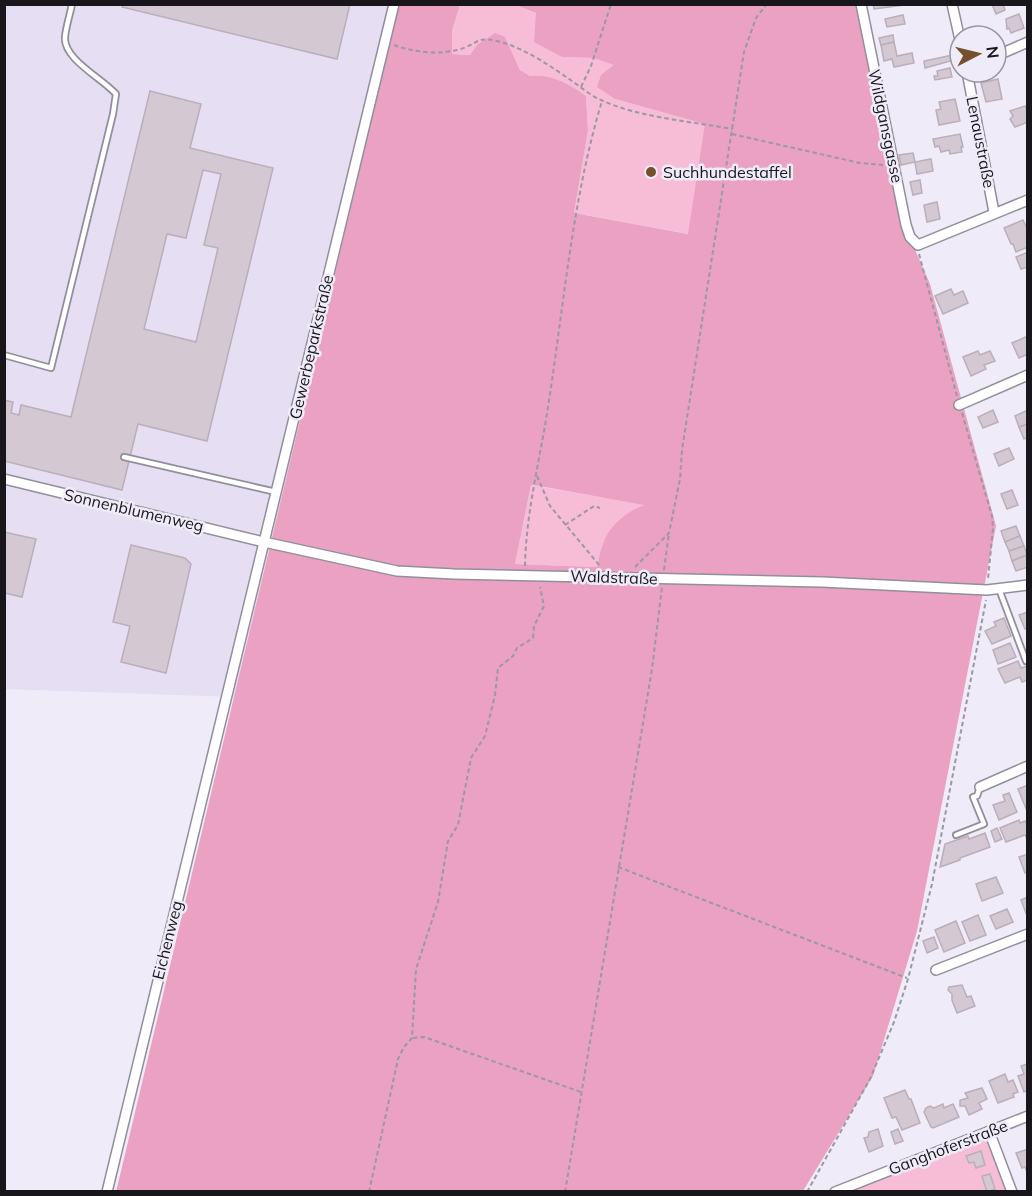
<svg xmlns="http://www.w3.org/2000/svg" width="1032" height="1196" viewBox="0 0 1032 1196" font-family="Mulish,sans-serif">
	<rect width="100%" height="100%" fill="#f0ebf9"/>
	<path fill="#e6def3" d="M5,5H399L234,697L5,689Z"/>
	<g fill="#f7bdd7">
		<path d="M460,5H515L536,13L562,57L593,58L615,65V99L706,124L689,234L574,213L588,131L586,96C570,84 550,73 530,76L520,70L505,37L477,45L470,55L452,54V31Z"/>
		<path d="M531,485L647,505L604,541L597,567L515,564Z"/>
		<path d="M988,1138L1009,1192H850Z"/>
	</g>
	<path fill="#eaa1c2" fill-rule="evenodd" d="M399,5H460L452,31V54L470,55L477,45L495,33L505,37L520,70L530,76C550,73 570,84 586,96L588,131L574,213L688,234L705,124L615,99L597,87L601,75L614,65L593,58L562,57L534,42L536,13L515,5H866L913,245L930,284L996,526L917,931L873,1076L803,1191L116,1192ZM531,485L539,486L644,505C628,511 609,525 603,544C600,551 599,560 597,567L515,564Z"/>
	<g fill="#d4c9d3" stroke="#b9aeb9" stroke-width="1.5" fill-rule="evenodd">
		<path d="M123,4H350L337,59L122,7Z"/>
		<path d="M873,4H904V5L874,9Z"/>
		<path d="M992,4H1003L1005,10L996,14Z"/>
		<path d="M1019,14L1024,28L1011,33L1009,28L1007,29L1006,19Z"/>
		<path d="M903,15L905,24L887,27L885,19Z"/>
		<path d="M893,35L894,42L881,45L879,38Z"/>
		<path d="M894,42L897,56L912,53L914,63L894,67L892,59L884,61L881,45Z"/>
		<path d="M953,55L954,60L925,68L924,61Z"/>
		<path d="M950,68L952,77L935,80L934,76H938L937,71Z"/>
		<path d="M998,79L1002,99L986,102L981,83Z"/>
		<path d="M150,91L201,104L190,148L273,168L207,441L138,424L122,490L4,461V400L13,402L11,413L19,415L21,405L71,417ZM203,170L221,174L204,245L218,248L196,342L144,329L167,234L186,238Z"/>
		<path d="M955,99L960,121L939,125L936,110L941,109L939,102Z"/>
		<path d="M1025,106L1028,112V122L1015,127L1010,119L1013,116L1010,111Z"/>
		<path d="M960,134L963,147H961L962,152L950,154L949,150L941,152L939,146L935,147L933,139Z"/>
		<path d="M913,153L915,162L901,165L899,155Z"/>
		<path d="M931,159L933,171L917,174L915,162Z"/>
		<path d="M920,180L922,193L913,195L910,182Z"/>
		<path d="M937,202L940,219L927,222L924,205Z"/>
		<path d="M1023,220L1028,230V247L1016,252L1013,244H1011L1004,228Z"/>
		<path d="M1028,252V267L1021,269L1016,257Z"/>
		<path d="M951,289L954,295L963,291L968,303L943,314L935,296Z"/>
		<path d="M1028,336V354L1019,358L1012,343Z"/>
		<path d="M978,351L980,355L990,351L995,361L984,365L986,369L971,376L963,357Z"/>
		<path d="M993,410L998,422L983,428L978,417Z"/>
		<path d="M1028,410V424L1019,427L1015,416Z"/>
		<path d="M1028,424V437L1024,439L1019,427Z"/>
		<path d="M1009,448L1014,459L999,466L994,454Z"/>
		<path d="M1012,490L1018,505L1007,509L1001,494Z"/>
		<path d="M1016,526L1020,536L1005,542L1001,531Z"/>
		<path d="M4,532L36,539L22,597L4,593Z"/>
		<path d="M1020,536L1024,546L1009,551L1005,542Z"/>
		<path d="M131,545L185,558L191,564L166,673L121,662L130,626L113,622Z"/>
		<path d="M1024,546L1027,555L1012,561L1009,551Z"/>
		<path d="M1027,555L1028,567L1016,571L1012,561Z"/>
		<path d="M1028,612V628L1025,629L1019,615Z"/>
		<path d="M1004,618L1011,636L992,644L985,631L996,626L994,622Z"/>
		<path d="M1010,643L1016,657L998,664L993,650Z"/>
		<path d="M1018,661L1021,668L1028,666V680L1022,682L1020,677L1005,683L998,669Z"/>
		<path d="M1028,785V810L1027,811L1018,789Z"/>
		<path d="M1009,793L1017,812L999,820L993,805L1005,801L1003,795Z"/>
		<path d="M1019,820L1020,823L1025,821L1028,826V841L1025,835L1006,842L1000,828Z"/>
		<path d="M997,828L1002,839L995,842L991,831Z"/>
		<path d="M985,833L990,847L960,858V860L940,867L945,844L968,836L969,839Z"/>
		<path d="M1028,854V872L1025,873L1019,857Z"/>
		<path d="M996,877L1003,893L982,901L976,884Z"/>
		<path d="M1028,897V916H1027L1021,900Z"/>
		<path d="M1007,909L1013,922L996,929L990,916Z"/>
		<path d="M978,915L986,935L970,941L962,922Z"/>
		<path d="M956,921L965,943L944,952L935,930Z"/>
		<path d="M934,937L938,948L927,953L923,941Z"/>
		<path d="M962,985L967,997L971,996L975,1006L957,1013L952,1000V994L948,990L949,987Z"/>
		<path d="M1027,1064L1028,1090L1024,1092L1018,1076L1024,1074L1021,1066Z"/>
		<path d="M1005,1074L1008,1082L1013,1080L1018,1092L1013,1094L1014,1097L998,1103L989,1081Z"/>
		<path d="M982,1088L987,1099L979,1103L982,1109L969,1115L965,1106H960V1100L968,1098L965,1093Z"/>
		<path d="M905,1090L909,1099H911L920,1123L902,1130L896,1117L892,1118L884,1098Z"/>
		<path d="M943,1104L944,1108L953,1104L959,1117L933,1128L931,1127L924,1112L926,1108L930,1106L934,1108Z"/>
		<path d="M878,1129L883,1146L869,1152L864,1138L868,1137L869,1132Z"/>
		<path d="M898,1129L903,1141L895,1144L891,1132Z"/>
		<path d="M1028,1149V1175L1025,1167L1022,1168L1016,1153Z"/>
		<path d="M981,1151L985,1165L976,1168L974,1162L969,1163L966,1156Z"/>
		<path d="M990,1174L995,1189L987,1192L982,1176Z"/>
	</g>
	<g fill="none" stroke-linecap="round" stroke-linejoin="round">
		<g stroke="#928e9b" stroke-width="8">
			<g id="service">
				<path d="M4,355L51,368L113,114L116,94C102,78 63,59 65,37C66,26 70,15 72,4"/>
				<path d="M124,457L276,492"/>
				<path d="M999,589L1026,661"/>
				<path d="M956,835L984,824L973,797L977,796L980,787"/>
			</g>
		</g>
		<g stroke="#928e9b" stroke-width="12">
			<g id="minor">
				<path d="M861,4L906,225L910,237L918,245L1028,200"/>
				<path d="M952,4L960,40"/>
				<path d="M996,56L1028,42"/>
				<path d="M967,72L994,212"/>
				<path d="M959,405L1028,375"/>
				<path d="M4,479L264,542L397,571L454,574L822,582L987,590L1028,585"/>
				<path d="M980,787L1028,766"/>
				<path d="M936,970L1028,934"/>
				<path d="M989,1131L1012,1192"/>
				<path d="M107,1192L394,4"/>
				<path d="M835,1192L1028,1116"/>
			</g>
		</g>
		<g stroke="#9c98a2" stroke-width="2" stroke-dasharray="4.5 3" stroke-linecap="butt">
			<path d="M394,45C413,52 436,55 457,50C481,44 474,34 504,43C527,50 552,67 572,81C582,88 591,96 603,101C639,117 693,122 733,129"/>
			<path d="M581,87L591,66L611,4"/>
			<path d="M732,134L860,163L884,165"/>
			<path d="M919,254L957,396"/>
			<path d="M962,413L992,516L993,528L988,579"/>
			<path d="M537,476L550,506L600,566"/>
			<path d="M565,525L594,506L600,508"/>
			<path d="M525,566C526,512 540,460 548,407C564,305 572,200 602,101"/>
			<path d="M635,567L669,533L680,479L682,450L744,52L756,18L767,4"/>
			<path d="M664,570L669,533"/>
			<path d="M618,867L907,978"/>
			<path d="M413,1038L424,1037L581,1092"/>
			<path d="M369,1192L398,1059L404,1047L412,1038L416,969L438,902L448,841L458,825L471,758L485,736L495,695L498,668L513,656L517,648L533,638L534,626L544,606L540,587"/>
			<path d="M565,1192L652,669L662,587"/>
			<path d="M807,1192L870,1079L894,1022L908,979L932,884L986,600"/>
		</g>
		<use href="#service" stroke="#fff" stroke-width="4.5"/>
		<use href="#minor" stroke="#fff" stroke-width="9"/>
	</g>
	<circle fill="#76502c" stroke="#f0ebf9" stroke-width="2" cx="651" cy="172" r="6"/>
	<g text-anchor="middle" stroke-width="5" stroke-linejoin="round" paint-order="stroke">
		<g font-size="16" fill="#18161b" stroke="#f0ebf9">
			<text transform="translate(886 126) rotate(78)" y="6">Wildgansgasse</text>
			<text transform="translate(981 142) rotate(79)" y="6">Lenaustraße</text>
			<text transform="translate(311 347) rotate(-77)" y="6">Gewerbeparkstraße</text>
			<text transform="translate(134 510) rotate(13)" y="6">Sonnenblumenweg</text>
			<text transform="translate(614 577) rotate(2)" y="6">Waldstraße</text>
			<text transform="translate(167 940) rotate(-76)" y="6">Eichenweg</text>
			<text transform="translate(948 1147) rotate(-21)" y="6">Ganghoferstraße</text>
		</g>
		<g font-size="16" fill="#18161b" stroke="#f0ebf9" text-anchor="start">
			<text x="663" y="178">Suchhundestaffel</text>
		</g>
	</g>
	<rect width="1032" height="1196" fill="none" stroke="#18161b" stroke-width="12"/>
	<g transform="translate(978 54) rotate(83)"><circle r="28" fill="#f0ebf9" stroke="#9a96a0" stroke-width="1.5"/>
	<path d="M0-4.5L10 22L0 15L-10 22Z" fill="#76502c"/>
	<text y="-9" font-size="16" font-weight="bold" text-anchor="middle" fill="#18161b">N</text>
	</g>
</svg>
